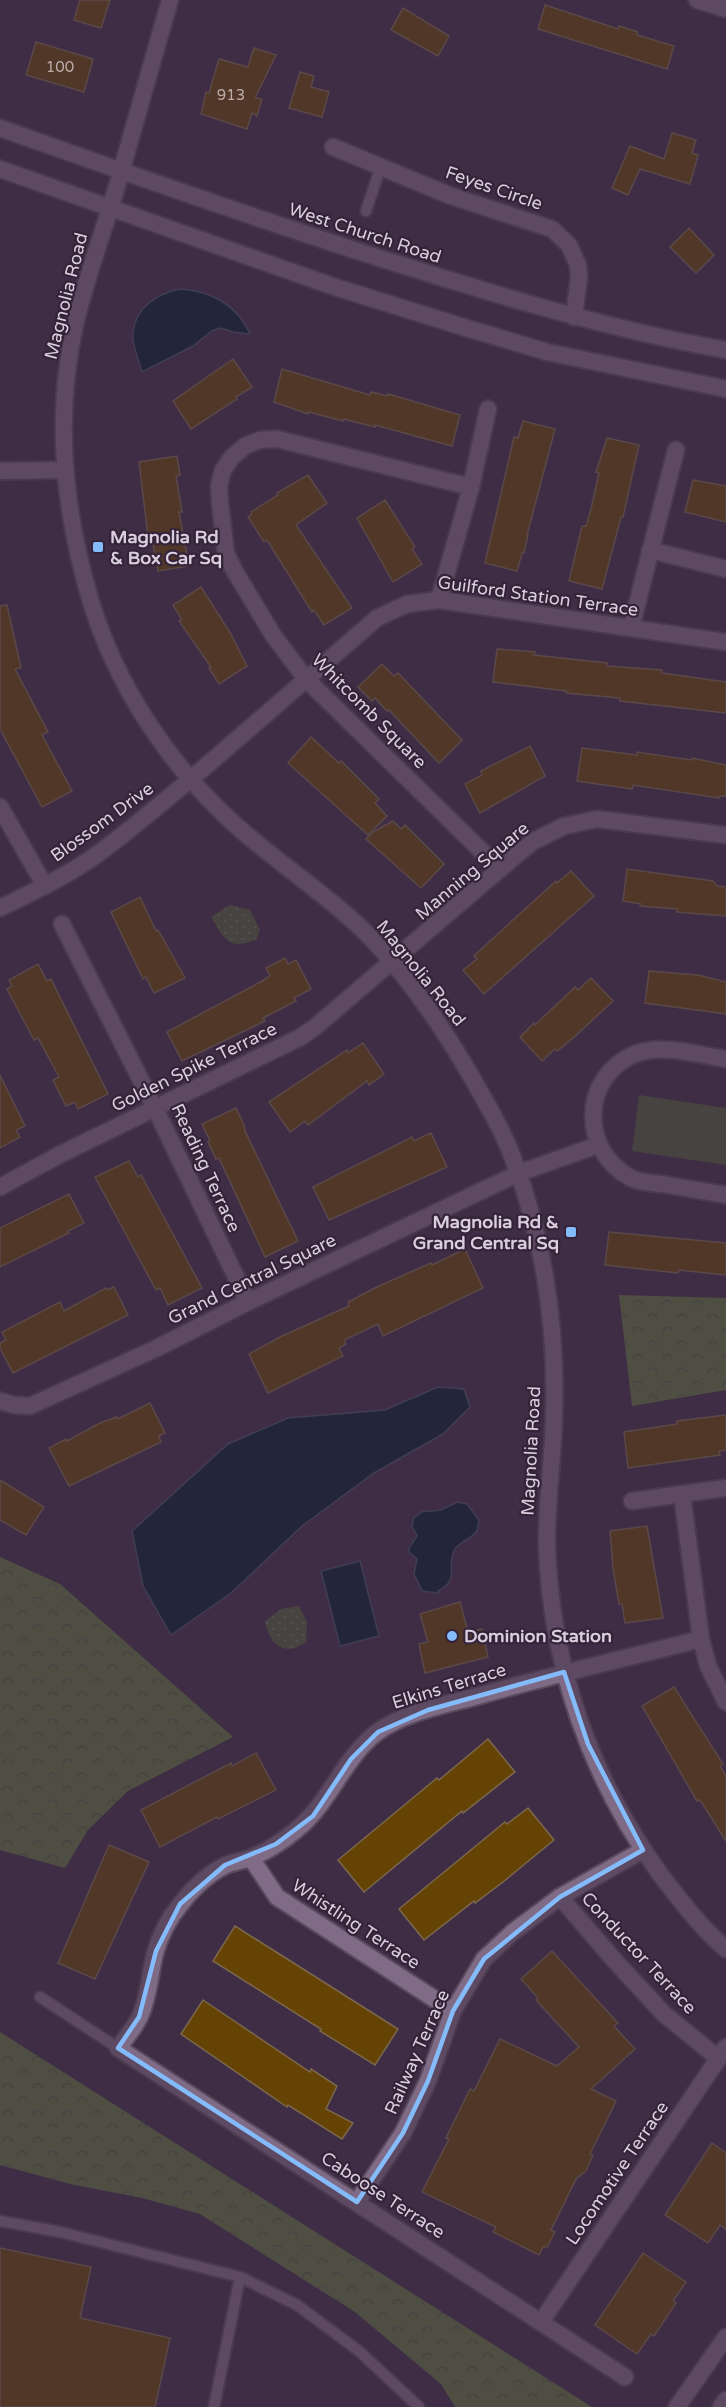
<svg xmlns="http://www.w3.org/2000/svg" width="726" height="2407" viewBox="0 0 726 2407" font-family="'Varela Round',sans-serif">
	<defs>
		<pattern id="forest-crowns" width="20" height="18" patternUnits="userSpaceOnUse" patternTransform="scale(1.5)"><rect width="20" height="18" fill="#5f7640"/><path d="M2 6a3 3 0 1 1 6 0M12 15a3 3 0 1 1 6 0" fill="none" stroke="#525d41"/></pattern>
		<pattern id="park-dots" width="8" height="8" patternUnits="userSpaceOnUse" patternTransform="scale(1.5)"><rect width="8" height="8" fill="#4f5d3d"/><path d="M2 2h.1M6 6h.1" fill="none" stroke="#687359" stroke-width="1.8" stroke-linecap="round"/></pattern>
	</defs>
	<rect width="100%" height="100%" fill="#3f2d45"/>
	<g fill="url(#forest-crowns)">
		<path d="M619,1295L726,1298V1390L632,1406Z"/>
		<path d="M0,1557L60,1584L233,1737L128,1791L88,1830L65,1868L0,1850Z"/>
		<path d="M0,2032L592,2407H455L441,2384L355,2312L200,2214L142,2198L70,2184L0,2165Z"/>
	</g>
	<g fill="url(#park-dots)">
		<path d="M230,905L250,910L260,930L257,939C229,951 225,940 211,917Z"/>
		<path d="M299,1606L307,1622L306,1642C285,1658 269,1644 265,1621L281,1609Z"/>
	</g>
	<path fill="#4f5d3d" d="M639,1095L726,1108V1165L632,1151Z"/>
	<g fill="#021c2f" stroke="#425163" stroke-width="1.5">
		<path d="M180,289C210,291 237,304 250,334L233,332L221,328L212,331L193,346L142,372C139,361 134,349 133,339C132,310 155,294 180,289Z"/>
		<path d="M438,1387L464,1389L470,1407L443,1434L374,1473L302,1526L231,1593L171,1635L143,1586L132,1531L228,1444L288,1418L385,1410Z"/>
		<path d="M457,1502L467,1504L479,1520L477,1531C471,1539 461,1541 455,1549C445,1566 461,1580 438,1591V1593L422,1591L414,1574L417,1559L409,1552V1548L417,1536L412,1526L414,1518L421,1512L441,1510Z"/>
		<path d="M360,1561L379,1636L340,1646L321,1571Z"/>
	</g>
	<g fill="#644305" stroke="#7c684c" stroke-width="1.5">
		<path d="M80,0H110L101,28L74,20Z"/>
		<path d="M545,5L618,29L619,26L638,32L637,35L674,46L667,69L538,29Z"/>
		<path d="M403,8L449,36L438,56L391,30Z"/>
		<path d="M36,42L93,59L84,92L26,75Z"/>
		<path d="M254,48L276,55L255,98L262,99L257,116L252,113L247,129L201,114L206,92L209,93L219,59L248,67Z"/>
		<path d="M300,72L314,76L311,87L329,92L322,117L289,108Z"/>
		<path d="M672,133L696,140L692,153L698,155L690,184L640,169L628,195L612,188L630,146L664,159Z"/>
		<path d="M689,228L714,255L696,273L670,247Z"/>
		<path d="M233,359L252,387L236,397L237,399L191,429L173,401Z"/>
		<path d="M282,369L370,395L371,392L387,396L388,394L460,415L452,446L375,425V427L343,419V421L309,412L308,414L274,402Z"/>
		<path d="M523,421L555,429L527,535H528L524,553H522L517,571L485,563L514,437L518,438Z"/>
		<path d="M607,438L639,445L623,517H621L602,589L569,581L582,526H586L591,509L599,473L596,472Z"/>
		<path d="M177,456L180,475L176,476L182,512H179L189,566L158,571L151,535L148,536L139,462Z"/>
		<path d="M308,475L327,503L296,525L352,608L324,625L314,610L312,612L267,540L264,542L248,517L252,514L251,512L278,495L277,493Z"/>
		<path d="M693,480L726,486V522L685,512Z"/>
		<path d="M385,500L415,547L412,549L422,564L393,582L357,518Z"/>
		<path d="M201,587L231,634L247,666L219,684L209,668L211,667L179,621L182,620L173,605Z"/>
		<path d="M7,605L21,668L15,669L48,732L42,735L72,791L42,807L0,729V606Z"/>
		<path d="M497,649L535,652L534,655L607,663V666L662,670V673L726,682V713L620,701V698L566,693V691L493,682Z"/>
		<path d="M382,664L394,676L398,673L462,740L439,763L389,710L387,711L375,698L372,701L358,687Z"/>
		<path d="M311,737L339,763L341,761L379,799L375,803L387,816L368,835L288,763Z"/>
		<path d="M530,746L545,776L480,813L465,784L482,775L481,771Z"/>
		<path d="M582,748L637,755V752L691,760L692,758L726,765V796H720L719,798L633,785L632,789L577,781Z"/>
		<path d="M393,821L401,829L405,825L444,864L421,888L366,839L373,832Z"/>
		<path d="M627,869L713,881L717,886L726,887V916L677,912V909L640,906L641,904L623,901Z"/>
		<path d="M571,871L594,896L484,994L463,970L477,959L474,956L514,919L556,881L557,883Z"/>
		<path d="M140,897L156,931L158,930L185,978L154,993L146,977L143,979L111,912Z"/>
		<path d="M285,958L288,964L296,960L311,989L294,998L296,1001L263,1018L265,1021L182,1061L167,1032L264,980L270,975L266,968Z"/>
		<path d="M38,964L47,981L51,979L108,1094L78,1109L75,1102L66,1106L53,1080L59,1077L38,1038L34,1040L7,989L12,986L9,980Z"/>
		<path d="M649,971L698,975L726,982V1014L645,1003Z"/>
		<path d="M591,978L613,1001L572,1039L557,1051L555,1049L542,1061L520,1037L534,1023L535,1025L575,987L578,990Z"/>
		<path d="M363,1043L384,1074L369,1085L367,1081L308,1125L305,1121L290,1132L269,1102L347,1050L348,1053Z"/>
		<path d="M0,1075L25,1126L16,1130L20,1137L0,1148Z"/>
		<path d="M236,1108L244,1125L245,1131L298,1241L265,1257L219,1158L216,1159L208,1142L210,1141L202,1124Z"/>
		<path d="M431,1133L447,1167L329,1220L313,1187L412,1137L414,1141Z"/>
		<path d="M129,1161L138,1177L141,1175L202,1288L168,1305L160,1288L156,1290L95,1177Z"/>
		<path d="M69,1194L84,1223L68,1231L69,1233L0,1267V1228Z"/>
		<path d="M609,1232L726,1243V1275L679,1270L678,1273L605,1265Z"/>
		<path d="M465,1249L483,1288L383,1336L378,1324L344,1340L346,1344L339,1348L343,1356L268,1393L249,1354L282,1336L349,1306L348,1302L379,1286L431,1263L432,1265Z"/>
		<path d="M114,1287L128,1315L13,1373L0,1348V1343L6,1340L2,1332L60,1302L64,1311L106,1288L107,1290Z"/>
		<path d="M150,1403L165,1433L159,1436L161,1442L69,1486L49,1448L66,1439L67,1441L100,1423L117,1417L118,1419Z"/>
		<path d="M726,1415V1450L719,1451L720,1455L628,1468L624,1432L677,1424V1421Z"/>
		<path d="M0,1480L44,1507L26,1535L0,1520Z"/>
		<path d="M647,1526L663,1618L625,1623L622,1604H619L613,1568L610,1531Z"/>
		<path d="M460,1602L468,1632L482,1629L488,1657L425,1673L419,1644L428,1642L420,1614Z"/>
		<path d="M674,1687L723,1764L720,1766L726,1776V1841L700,1800L697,1801L642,1706Z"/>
		<path d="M488,1739L515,1772L463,1813L462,1811L364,1892L338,1860L437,1778L439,1780Z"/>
		<path d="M256,1753L276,1790L218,1819L217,1817L160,1847L141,1810L231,1763L232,1766Z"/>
		<path d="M528,1808L554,1840L503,1882L475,1903L474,1901L424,1940L399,1909L505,1822L507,1824Z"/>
		<path d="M109,1845L149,1862L95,1979L58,1963Z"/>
		<path d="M235,1926L398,2029L375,2065L320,2031L321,2029L213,1961Z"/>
		<path d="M552,1951L618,2023L614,2026L635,2049L591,2089L616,2101L590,2154L593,2155L586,2171L576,2179L551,2230L555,2232L547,2247H543L539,2255L493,2232L496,2227L422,2192L449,2139L446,2138L470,2089L474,2091L500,2039L557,2066L579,2047L536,2000L538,1998L521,1979Z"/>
		<path d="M203,2000L310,2072L311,2069L337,2086L326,2109L353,2123L342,2139L288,2105L287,2107L181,2034Z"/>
		<path d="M712,2143L726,2153V2229L720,2225L708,2243L665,2215Z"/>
		<path d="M0,2248L91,2267L80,2318L170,2338L155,2407H0Z"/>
		<path d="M643,2253L686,2282L673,2301L676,2303L654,2336L651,2334L637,2354L595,2325Z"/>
	</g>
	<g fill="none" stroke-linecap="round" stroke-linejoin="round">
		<g stroke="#58495d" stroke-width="14">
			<g id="service">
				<path d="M366,211L381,166"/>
				<path d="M40,1997L118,2048"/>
				<path d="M0,2221L60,2232L240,2277L297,2305L359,2351L419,2407"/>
				<path d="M214,2407L240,2277"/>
			</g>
		</g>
		<g stroke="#58495d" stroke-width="20">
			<g id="minor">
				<path d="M697,0L726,9"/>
				<path d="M333,147L451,196L552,229L569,245L578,265L579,277L574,317"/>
				<path d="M121,172L170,0"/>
				<path d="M0,471L65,470"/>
				<path d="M471,487L277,439L260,440L245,446L232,457L223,470L219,486L220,503L226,553L234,570L273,635L306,679L500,869"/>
				<path d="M650,550L726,569"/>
				<path d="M439,600L471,487L488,409"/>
				<path d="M631,628L676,450"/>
				<path d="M191,779L377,618L407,604L439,600L726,642"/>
				<path d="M0,807L45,886"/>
				<path d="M62,924L155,1108L248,1302"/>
				<path d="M726,1059C698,1055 663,1043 635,1054C580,1077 580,1151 631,1178C640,1183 653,1183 662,1184C684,1188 705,1191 726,1195"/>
				<path d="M0,1187L61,1154L299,1038L314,1028L521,851L534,841L564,826L597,819L726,835"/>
				<path d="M0,1401L14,1405L30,1406L157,1348L248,1302L519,1173L598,1145"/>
				<path d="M682,1494L701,1639L708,1666L726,1702"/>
				<path d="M632,1501L726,1488"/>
				<path d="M251,1858L277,1897L453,2011"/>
				<path d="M560,1897L616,1962L664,2014L718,2058"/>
				<path d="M357,2202L403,2133L428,2081L453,2011L484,1959L513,1932L560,1897L643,1850"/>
				<path d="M541,2322L726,2047"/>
				<path d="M625,2377L118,2048C126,2038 136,2026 141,2014C149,1995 150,1973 155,1953C160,1936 169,1918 180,1905C191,1890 208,1874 224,1866C232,1862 242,1861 250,1858C266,1852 283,1841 296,1830C330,1803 342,1760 376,1733C404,1712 444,1705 478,1696C552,1675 627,1658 701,1639"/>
			</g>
		</g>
		<g stroke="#58495d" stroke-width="20">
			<g id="tertiary">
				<path d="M121,172C107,223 87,273 75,325C54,418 64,512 91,602C116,684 167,762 230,820C274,861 325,892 368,935C412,980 448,1035 479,1090C492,1113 505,1136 514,1161C545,1244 557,1330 554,1417C553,1461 546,1504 547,1547C551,1665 591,1779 660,1874C680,1900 701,1928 726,1949"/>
				<path d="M0,908C29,894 59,880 86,862C123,837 156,807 191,779"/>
			</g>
		</g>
		<g stroke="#58495d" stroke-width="20">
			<g id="secondary">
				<path d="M0,128C126,173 252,217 379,258C493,294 607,329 726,350"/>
				<path d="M0,169L335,287L460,326L547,352L726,389"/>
				<path d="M677,2407L726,2337"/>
				<path d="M721,2407L726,2400"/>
			</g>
		</g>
		<use href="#service" stroke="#806b86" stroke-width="10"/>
		<use href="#minor" stroke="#806b86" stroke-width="16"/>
		<use href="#tertiary" stroke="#806b86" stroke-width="16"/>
		<use href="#secondary" stroke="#806b86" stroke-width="16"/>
	</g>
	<path d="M0 0H726V2407H0ZM564,1672L588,1744L643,1850L560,1897L484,1959L453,2011L428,2081L403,2133L357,2202L118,2048L139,2017L156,1951L180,1904L225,1865L276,1844L313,1816L351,1759L378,1732L428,1710Z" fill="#3f2d45" fill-opacity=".55" fill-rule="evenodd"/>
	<path fill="none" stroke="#84bcfb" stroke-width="4.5" stroke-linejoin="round" d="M564,1672L588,1744L643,1850L560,1897L484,1959L453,2011L428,2081L403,2133L357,2202L118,2048L139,2017L156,1951L180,1904L225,1865L276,1844L313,1816L351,1759L378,1732L428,1710Z"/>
	<g fill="#84bcfb" stroke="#35233a" stroke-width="2">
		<rect x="92" y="541" width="12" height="12" rx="3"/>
		<rect x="565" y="1226" width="12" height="12" rx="3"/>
		<circle cx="452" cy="1636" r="6"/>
	</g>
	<g text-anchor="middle" stroke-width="4.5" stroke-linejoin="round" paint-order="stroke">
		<g font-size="15" fill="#bcaba7">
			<text x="60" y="72">100</text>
			<text x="231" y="100">913</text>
		</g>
		<g font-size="18" fill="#d9cedd" stroke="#35233a">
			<text transform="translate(494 188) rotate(19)" y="6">Feyes Circle</text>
			<text transform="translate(365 233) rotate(18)" y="6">West Church Road</text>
			<text transform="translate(66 296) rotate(-76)" y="6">Magnolia Road</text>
			<text transform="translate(538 596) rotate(8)" y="6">Guilford Station Terrace</text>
			<text transform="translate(369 711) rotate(45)" y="6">Whitcomb Square</text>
			<text transform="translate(102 822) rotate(-36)" y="6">Blossom Drive</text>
			<text transform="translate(472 871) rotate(-40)" y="6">Manning Square</text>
			<text transform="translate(421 973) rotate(51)" y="6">Magnolia Road</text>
			<text transform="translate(194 1067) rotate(-26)" y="6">Golden Spike Terrace</text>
			<text transform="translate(206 1168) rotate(65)" y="6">Reading Terrace</text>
			<text transform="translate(252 1279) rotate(-26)" y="6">Grand Central Square</text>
			<text transform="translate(531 1451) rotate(-87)" y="6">Magnolia Road</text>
			<text transform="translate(449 1686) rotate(-17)" y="6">Elkins Terrace</text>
			<text transform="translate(356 1924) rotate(33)" y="6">Whistling Terrace</text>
			<text transform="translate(639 1953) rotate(47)" y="6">Conductor Terrace</text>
			<text transform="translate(417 2052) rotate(-66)" y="6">Railway Terrace</text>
			<text transform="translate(617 2173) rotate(-56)" y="6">Locomotive Terrace</text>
			<text transform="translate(383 2195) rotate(33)" y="6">Caboose Terrace</text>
		</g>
		<g font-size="18" font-weight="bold" fill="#d9cedd" stroke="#35233a" text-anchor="start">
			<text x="110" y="543">Magnolia Rd<tspan x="110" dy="21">&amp; Box Car Sq</tspan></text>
			<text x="559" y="1228" text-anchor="end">Magnolia Rd &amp;<tspan x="559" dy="21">Grand Central Sq</tspan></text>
			<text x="464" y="1642">Dominion Station</text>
		</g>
	</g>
</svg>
